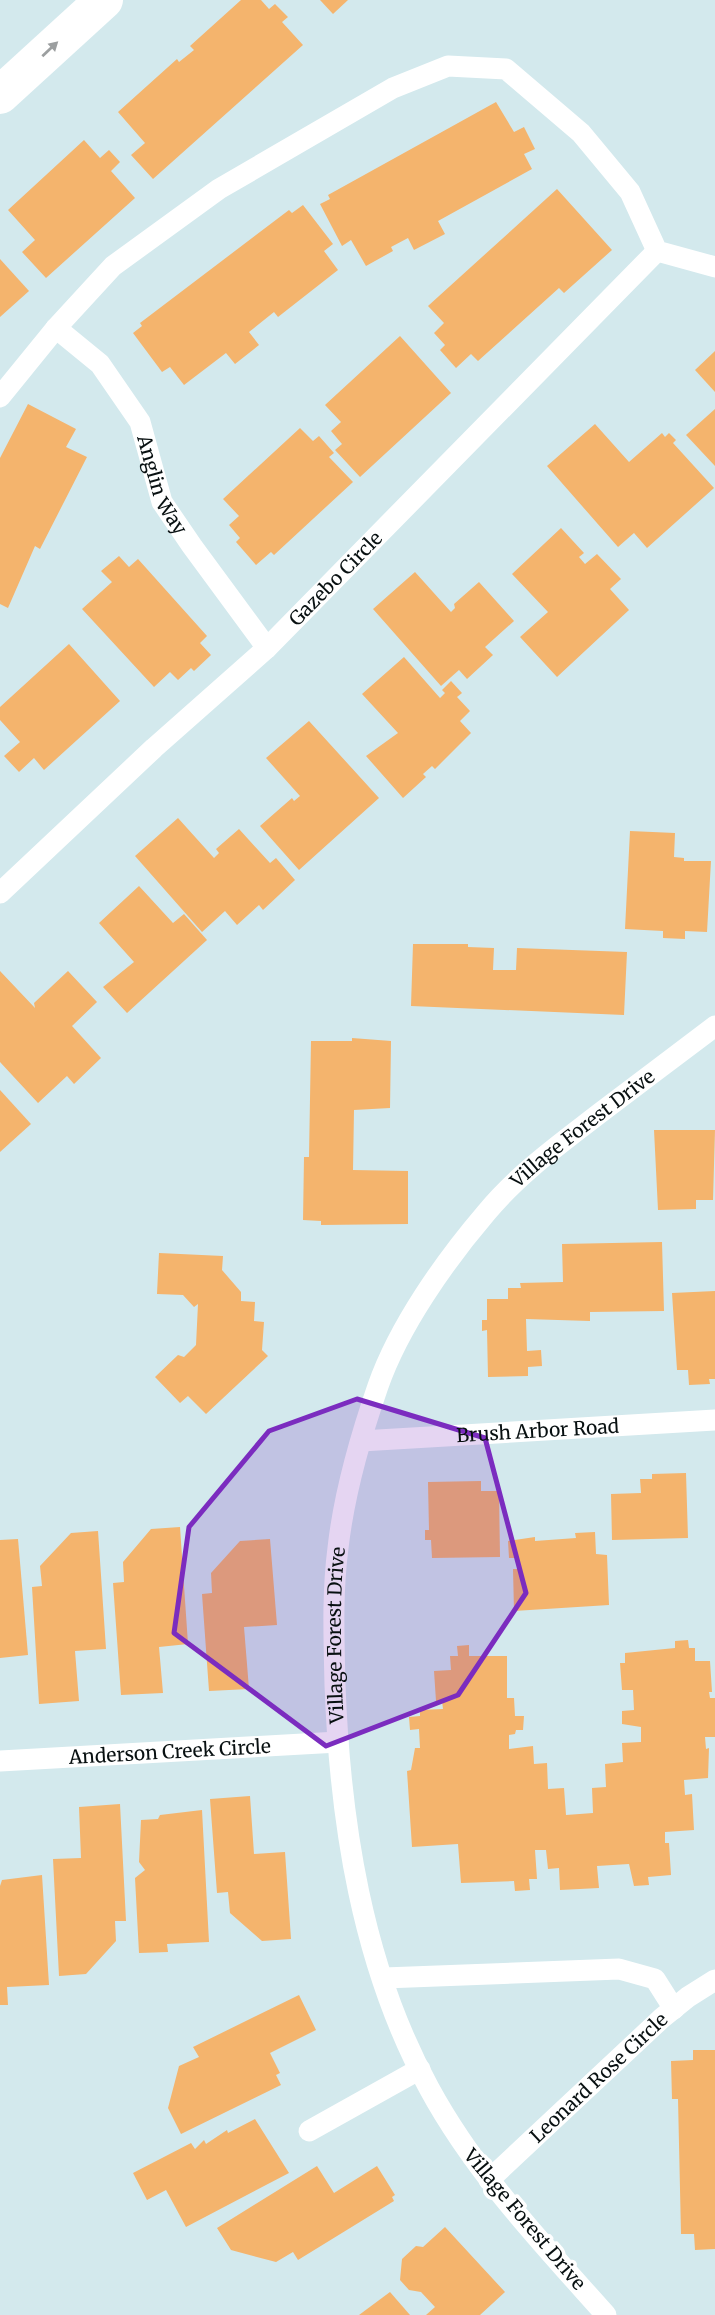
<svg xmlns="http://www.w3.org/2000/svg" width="715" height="2315" viewBox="0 0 715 2315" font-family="Merriweather,serif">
	<rect width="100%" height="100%" fill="#d3e9ed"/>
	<g fill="#f4b46d">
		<path d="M241,0H261L269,9L275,4L288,17L282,22L303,45L153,179L131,155L145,143L118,112L177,59L179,62L194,50L190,46Z"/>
		<path d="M320,0H348L333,14Z"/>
		<path d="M496,102L514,132L524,127L535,149L524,154L532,169L438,221L445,234L414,250L408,238L391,247L393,251L366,266L351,240L342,246L320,204L330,199L328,195Z"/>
		<path d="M84,140L100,158L109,150L120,162L111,171L135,198L46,278L22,252L35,240L8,210Z"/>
		<path d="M557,189L612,250L564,293L559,288L478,361L471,354L456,368L440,350L445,345L434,333L444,323L428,306Z"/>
		<path d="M303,205L333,244L324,251L338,270L278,317L274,312L249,332L259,345L235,364L226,353L184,385L170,367L162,372L133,333L142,326L140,323L289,210L292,213Z"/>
		<path d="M0,259L29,291L0,317Z"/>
		<path d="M400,336L451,393L360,477L335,450L342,444L331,431L341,422L325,405Z"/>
		<path d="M715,351V392L695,370Z"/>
		<path d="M28,404L76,429L66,447L87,457L40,549L35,546L8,608L0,604V458Z"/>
		<path d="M715,409V466L686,435Z"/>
		<path d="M595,424L629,462L662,433L665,437L669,433L676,440L673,443L714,488L647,548L634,533L618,547L547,466Z"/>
		<path d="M300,428L313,441L319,436L334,453L329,457L353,482L274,555L271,552L256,565L236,542L240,538L229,525L239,516L223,499Z"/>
		<path d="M561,528L584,553L579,557L585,564L597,554L621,579L610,589L629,610L557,677L520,637L548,612L512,574Z"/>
		<path d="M119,556L129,567L138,559L207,636L200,643L211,655L194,671L191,668L178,680L170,672L154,687L82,609L112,582L101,571Z"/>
		<path d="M415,572L451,612L455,608L454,604L479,582L514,621L485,647L493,655L467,679L459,670L441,686L373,609Z"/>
		<path d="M69,644L120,701L44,770L34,758L19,772L4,756L20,742L0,720V707Z"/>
		<path d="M404,657L440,698L445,693L442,690L451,681L462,693L457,697L470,711L460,721L471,733L435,769L432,766L423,774L426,777L403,798L366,756L398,733L362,694Z"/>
		<path d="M309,721L379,798L299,870L260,826L292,798L294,801L300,796L266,758Z"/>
		<path d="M178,818L214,858L219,853L216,849L239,829L270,863L276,858L295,880L263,910L259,905L237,925L225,911L202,932L135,856Z"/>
		<path d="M630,831L675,833L674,857L684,858V861H711L707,932L685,931V939L663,938V931L625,929Z"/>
		<path d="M139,886L173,923L184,914L207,940L127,1013L103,987L134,962L99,923Z"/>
		<path d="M413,944H468V947L494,948L493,970H516L517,948L627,952L624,1015L411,1006Z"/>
		<path d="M0,971L35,1008L34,1003L68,971L97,1002L72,1026L101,1058L74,1084L67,1076L38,1103L0,1062Z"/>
		<path d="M352,1038L391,1041L390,1108L354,1110L353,1170L408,1171V1224L321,1225V1221L303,1220L304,1157H309L311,1041H352Z"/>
		<path d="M0,1090L31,1124L0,1152Z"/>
		<path d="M654,1130H715L713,1200H696V1209L658,1210Z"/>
		<path d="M662,1242L664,1311L590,1312V1321L526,1319L527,1351L541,1350L542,1366L528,1367V1376L488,1377L487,1330L482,1331V1320H487V1299H508V1288H521L520,1283L563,1282L562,1244Z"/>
		<path d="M159,1253L223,1256L222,1270L241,1292V1301L255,1302L254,1321L264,1322L262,1350L268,1356L206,1414L188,1396L180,1403L155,1377L178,1355L184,1357L196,1345L198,1304L194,1307L183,1295L157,1294Z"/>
		<path d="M715,1291V1379H709L710,1384L689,1385L688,1370H677L672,1293Z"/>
		<path d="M686,1473L688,1538L612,1540L611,1494L641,1493L640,1479H652V1474Z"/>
		<path d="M481,1481V1491H499L500,1557L432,1558L431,1540H425V1530H429L428,1482Z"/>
		<path d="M180,1527L188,1644L159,1647L163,1693L121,1695L113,1583L124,1582L123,1562L151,1529Z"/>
		<path d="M98,1531L106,1649L75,1651L79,1701L39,1704L32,1587L42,1586L40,1566L71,1533Z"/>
		<path d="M595,1532L596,1554L607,1555L609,1605L514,1611L513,1569H520L519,1558H509L508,1541L535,1537V1541L576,1538L575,1533Z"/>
		<path d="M18,1539L28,1655L0,1658V1540Z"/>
		<path d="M270,1539L277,1625L244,1627L249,1689L209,1691L202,1594L212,1593L211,1573L240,1541Z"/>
		<path d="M688,1640L689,1648H695V1661H710L712,1692H709L710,1698H715V1737H705L706,1749L709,1748L708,1778L684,1780L685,1795L692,1794L694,1830L665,1832V1843H669L671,1875L648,1877L649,1885L634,1886L629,1864L597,1866L599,1888L560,1890L559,1868L548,1869L546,1850H535L537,1879H529L530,1890L515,1891L514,1881L461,1883L458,1844L412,1847L407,1771L411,1770L415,1748H420L419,1729L410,1730L409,1717L420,1716V1710L443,1709L442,1701H436L434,1671L451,1670L450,1656H458L457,1646L469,1645V1656H507V1698H514L515,1716H524L523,1730H516L515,1734L509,1735V1749L533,1746L534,1764L547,1763L548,1789L564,1788L566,1815L593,1813L592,1788L606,1787L605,1764L623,1762L622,1743L641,1742V1727L622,1724V1711L634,1710L633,1690H622L620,1663H625V1653L675,1648V1641Z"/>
		<path d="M250,1796L254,1854L285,1852L291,1939L262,1941L230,1913L228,1892L217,1893L210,1799Z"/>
		<path d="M120,1804L126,1921H115L116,1941L86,1974L59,1976L53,1859L81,1858L79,1807Z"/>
		<path d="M202,1810L209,1942L167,1944L168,1952L139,1953L135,1878L145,1870L139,1862L141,1820L158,1819L160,1815Z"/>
		<path d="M42,1875L49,1985L7,1987L8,2005H0V1886L2,1880Z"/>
		<path d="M299,1995L316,2030L270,2053L280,2073L276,2075L281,2085L181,2134L168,2108L179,2066L199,2057L193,2047Z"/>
		<path d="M693,2050H715V2249L695,2250L694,2234H681L678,2099H672L671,2061L693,2060Z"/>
		<path d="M255,2119L289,2173L186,2227L166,2190L147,2200L133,2173L191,2143L195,2149L204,2140L206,2144L227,2130L228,2133Z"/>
		<path d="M317,2166L334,2193L377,2166L395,2195L392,2197L394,2201L298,2260L293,2252L276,2262L231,2250L217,2228Z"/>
		<path d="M445,2227L505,2292L480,2315H426L435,2307L421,2292L409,2290L400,2280L402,2259L416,2246L423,2247Z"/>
		<path d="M390,2292L410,2315H359Z"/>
	</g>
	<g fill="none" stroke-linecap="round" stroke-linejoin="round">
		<g stroke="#fff" stroke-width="21">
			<path id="s1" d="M56,328L100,364L140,422L162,502L192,546L267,648"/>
			<path d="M0,397L56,328L113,266L219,189L393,88L448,66L506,69L581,133L630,192L657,251L715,267"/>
			<path id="s2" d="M0,893L154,748L267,648L657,251"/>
			<path id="s3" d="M361,1441L715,1420"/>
			<path id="s4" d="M0,1761L338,1742"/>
			<path d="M384,1978L619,1969L655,1979L674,2009"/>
			<path d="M309,2131L420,2069"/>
			<path id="s5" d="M489,2180L662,2018L688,1997L715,1980"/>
			<path id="s6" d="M606,2315C542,2243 475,2173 429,2088C362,1966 340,1822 335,1685C334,1639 332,1594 338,1548C344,1494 360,1438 378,1386C399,1326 445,1261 486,1213C518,1174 560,1144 600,1113C638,1084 677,1055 715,1026"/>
		</g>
		<path stroke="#fff" stroke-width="38" d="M0,95L104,0"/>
	</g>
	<defs><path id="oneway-solid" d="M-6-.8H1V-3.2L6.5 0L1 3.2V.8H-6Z" transform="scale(1.75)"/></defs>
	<use fill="#9c9fa0" href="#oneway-solid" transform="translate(50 49) rotate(-43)"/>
	<path fill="#7b2cbf" fill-opacity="0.2" stroke="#7b2cbf" stroke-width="5" stroke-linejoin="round" d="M357,1399L485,1438L526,1593L458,1695L326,1746L174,1633L189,1527L269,1431Z"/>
	<g text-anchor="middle" stroke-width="7" stroke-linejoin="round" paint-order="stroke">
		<g font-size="19" fill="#081011" stroke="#fff">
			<text dy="7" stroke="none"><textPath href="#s1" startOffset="194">Anglin Way</textPath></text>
			<text dy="7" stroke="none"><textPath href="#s2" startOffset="460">Gazebo Circle</textPath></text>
			<text dy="7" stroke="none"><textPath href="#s6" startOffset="1344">Village Forest Drive</textPath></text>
			<text dy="7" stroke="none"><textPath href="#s3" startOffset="177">Brush Arbor Road</textPath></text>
			<text dy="7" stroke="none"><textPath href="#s6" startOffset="756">Village Forest Drive</textPath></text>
			<text dy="7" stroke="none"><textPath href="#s4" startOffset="170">Anderson Creek Circle</textPath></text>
			<text dy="7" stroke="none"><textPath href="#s5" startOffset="150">Leonard Rose Circle</textPath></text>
			<text transform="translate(525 2219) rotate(50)" y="7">Village Forest Drive</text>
		</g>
	</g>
</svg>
